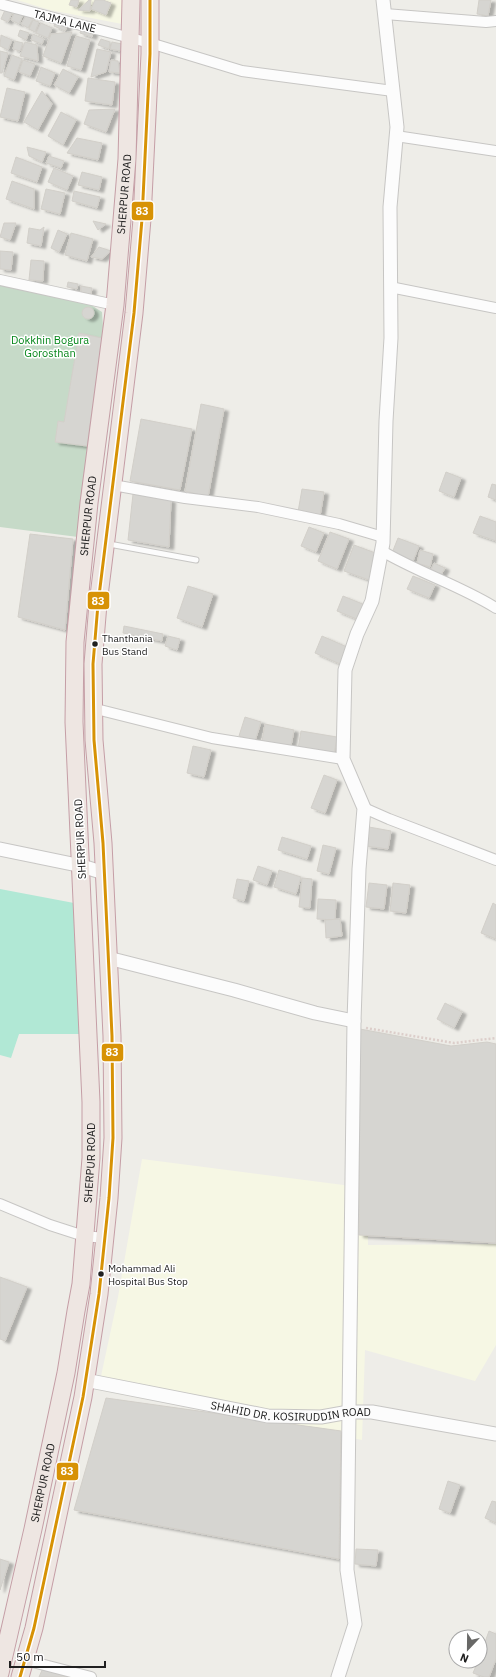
<svg xmlns="http://www.w3.org/2000/svg" width="496" height="1677" viewBox="0 0 496 1677" font-family="'IBM Plex Sans',sans-serif">
	<defs>
		<filter id="shadow"><feDropShadow dx="4.5" dy="2.5" stdDeviation="1" flood-color="#0004"/></filter>
	</defs>
	<rect width="100%" height="100%" fill="#eeede8"/>
	<g fill="#f6f7e4">
		<path d="M17,0H123L122,24L50,10Z"/>
		<path d="M142,1159L367,1188L368,1245L496,1244V1345L475,1381L365,1350L362,1440L98,1390L118,1297Z"/>
	</g>
	<path fill="#c6dac8" d="M0,284L88,303L102,312L103,327L78,537L0,527Z"/>
	<path fill="#b1e8d5" d="M0,889L74,903L81,1034H19L11,1058L0,1055Z"/>
	<g fill="#d6d5d1" stroke="#d2cfc9" filter="url(#shadow)">
		<path d="M71,0H79L77,7L69,5Z"/>
		<path d="M89,0H91L90,11L78,10Z"/>
		<path d="M95,0H103L111,3L106,15L91,9Z"/>
		<path d="M479,0H491L488,16L477,14Z"/>
		<path d="M5,10L12,13L8,22L1,19Z"/>
		<path d="M15,11L23,15L19,24L11,20Z"/>
		<path d="M26,16L33,19L28,28L21,24Z"/>
		<path d="M33,20L39,22L35,32L29,29Z"/>
		<path d="M56,20L68,24L65,31L54,26Z"/>
		<path d="M41,23L52,28L48,38L36,33Z"/>
		<path d="M82,26L94,30L92,37L80,33Z"/>
		<path d="M20,30L29,33L26,40L18,36Z"/>
		<path d="M72,32L61,63L43,56L51,34Z"/>
		<path d="M33,34L44,39L42,44L31,40Z"/>
		<path d="M1,35L12,40L8,50L0,46Z"/>
		<path d="M76,36L90,40L81,70L67,66Z"/>
		<path d="M101,39L110,42L109,49L98,45Z"/>
		<path d="M15,41L23,43L20,51L13,49Z"/>
		<path d="M25,42L37,45L38,61L20,56Z"/>
		<path d="M112,42L122,44L120,51L110,49Z"/>
		<path d="M97,49L111,52L106,72L91,77Z"/>
		<path d="M0,51L8,53L2,73H0Z"/>
		<path d="M12,55L22,59L14,80L4,76Z"/>
		<path d="M23,60L35,64L30,76L19,72Z"/>
		<path d="M111,60L118,61L120,73L109,72Z"/>
		<path d="M41,67L55,73L50,86L36,81Z"/>
		<path d="M63,69L78,77L69,93L54,85Z"/>
		<path d="M88,78L115,82L112,105L85,101Z"/>
		<path d="M7,88L25,92L18,121L0,117Z"/>
		<path d="M42,91L52,104L38,130L24,122Z"/>
		<path d="M115,109L106,132L84,124L89,110Z"/>
		<path d="M61,112L76,120L63,145L48,136Z"/>
		<path d="M77,138L102,143L98,160L67,153Z"/>
		<path d="M27,147L46,152L42,162L29,156Z"/>
		<path d="M49,156L64,161L61,168L46,163Z"/>
		<path d="M16,157L42,167L37,182L11,173Z"/>
		<path d="M54,168L73,176L67,190L48,182Z"/>
		<path d="M82,172L102,177L99,190L78,185Z"/>
		<path d="M12,181L34,189V209L6,199Z"/>
		<path d="M46,189L65,193L60,214L41,209Z"/>
		<path d="M74,191L100,197L97,208L72,201Z"/>
		<path d="M93,221L106,224L98,230Z"/>
		<path d="M4,223H16L10,240L0,237Z"/>
		<path d="M44,227L41,246L27,243L29,228L40,230Z"/>
		<path d="M58,230L67,234L59,252L51,248Z"/>
		<path d="M71,233L93,239L87,261L65,255Z"/>
		<path d="M99,247L111,251L102,259L91,257Z"/>
		<path d="M0,251L13,252L11,270L0,269Z"/>
		<path d="M31,260L44,261L43,281L29,280Z"/>
		<path d="M68,282L78,284L77,289L67,287Z"/>
		<path d="M81,286L92,288L91,294L81,292Z"/>
		<circle cx="88" cy="313" r="6"/>
		<path d="M79,333L102,338L87,446L55,442L58,421L64,422Z"/>
		<path d="M201,404L224,409L208,497L185,491Z"/>
		<path d="M141,419L192,429L180,490L130,481Z"/>
		<path d="M446,472L461,478L454,497L439,491Z"/>
		<path d="M492,484L496,485V500L488,497Z"/>
		<path d="M302,489L324,492L320,516L298,512Z"/>
		<path d="M133,494L171,500L169,547L128,540Z"/>
		<path d="M480,516L496,522V541L473,533Z"/>
		<path d="M309,527L324,533L316,552L301,546Z"/>
		<path d="M330,532L349,539L337,569L318,561Z"/>
		<path d="M30,534L73,539L65,630L18,617Z"/>
		<path d="M398,538L419,546L413,561L392,553Z"/>
		<path d="M354,545L378,554L369,580L344,571Z"/>
		<path d="M420,550L433,554L430,567L417,563Z"/>
		<path d="M434,563L445,568L440,577L430,572Z"/>
		<path d="M413,576L435,585L429,598L407,589Z"/>
		<path d="M188,586L213,594L202,627L177,618Z"/>
		<path d="M343,596L365,605L359,620L337,611Z"/>
		<path d="M124,626L163,634L162,641L123,633Z"/>
		<path d="M168,636L180,639L177,650L165,646Z"/>
		<path d="M322,636L347,647L340,664L315,653Z"/>
		<path d="M245,717L261,722L255,741L239,736Z"/>
		<path d="M265,724L294,730L291,746L262,741Z"/>
		<path d="M301,731L337,737L334,755L298,749Z"/>
		<path d="M193,746L211,750L204,777L187,773Z"/>
		<path d="M324,775L337,780L325,813L311,808Z"/>
		<path d="M369,827L391,831L388,849L366,846Z"/>
		<path d="M282,837L311,846L307,859L278,850Z"/>
		<path d="M323,845L336,848L329,874L317,871Z"/>
		<path d="M258,866L272,871L267,885L253,880Z"/>
		<path d="M279,870L301,877L296,894L274,887Z"/>
		<path d="M302,878L312,879L310,908L299,907Z"/>
		<path d="M237,879L249,881L244,901L233,898Z"/>
		<path d="M369,883L387,885L384,909L366,907Z"/>
		<path d="M393,883L410,885L406,913L390,911Z"/>
		<path d="M318,899L336,900L335,920L317,919Z"/>
		<path d="M493,903L496,905V939L481,933Z"/>
		<path d="M340,919L342,936L326,938L325,920Z"/>
		<path d="M445,1003L462,1012L454,1028L437,1019Z"/>
		<path d="M360,1029L451,1046L487,1042L496,1044V1243L359,1235Z"/>
		<path d="M0,1277L27,1287L5,1341L0,1339Z"/>
		<path d="M106,1398L341,1431L339,1559L74,1510Z"/>
		<path d="M448,1481L460,1485L450,1513L439,1509Z"/>
		<path d="M492,1501L496,1502V1523L485,1518Z"/>
		<path d="M356,1549L378,1550L376,1566L355,1564Z"/>
		<path d="M0,1559L9,1562L0,1590Z"/>
		<path d="M489,1631L496,1634V1659L489,1677H484L473,1673L478,1661H480V1656Z"/>
		<path d="M43,1668L67,1677H39Z"/>
	</g>
	<g fill="none" stroke-linecap="round" stroke-linejoin="round">
		<g stroke="#c7c6c4" stroke-width="7">
			<path id="service" d="M109,544L196,560"/>
		</g>
		<g stroke="#c7c6c4" stroke-width="12">
			<g id="minor">
				<path d="M0,4L150,43L242,71L393,91"/>
				<path d="M385,14L486,22L496,21"/>
				<path d="M396,136L496,151"/>
				<path d="M0,280L115,305"/>
				<path d="M390,287L496,308"/>
				<path d="M113,485L185,498L258,507L339,524L383,537"/>
				<path d="M382,551C419,573 459,585 496,608"/>
				<path d="M92,708L212,738L343,759"/>
				<path d="M364,808L389,819L496,860"/>
				<path d="M0,1204L50,1225L84,1236L105,1238"/>
				<path d="M25,1660L91,1677"/>
			</g>
		</g>
		<g stroke="#c7c6c4" stroke-width="15">
			<g id="tertiary">
				<path d="M0,849L82,866L104,873"/>
				<path d="M108,958L234,990L315,1013L354,1021"/>
				<path id="s1" d="M85,1380L268,1416L321,1417L349,1412H372L496,1434"/>
				<path d="M338,1677L355,1624L347,1570L349,1412L354,1021L359,869L364,808L343,759L345,670L357,634L372,601L383,543L386,421L391,338L390,207L397,127L383,0"/>
			</g>
		</g>
		<g stroke="#c59ea6" stroke-width="19">
			<g id="trunk">
				<path id="s2" d="M0,1673L33,1529L66,1373L76,1311L81,1284L91,1158V1102L74,722L75,642L89,503L115,305L127,159L131,0"/>
				<path d="M20,1677L34,1628L83,1397L99,1294L109,1198L113,1138L112,1036L103,843L94,740L93,664L98,604L134,313L142,219L150,54V0"/>
			</g>
		</g>
		<path stroke="#dcceca" stroke-width="2.5" stroke-dasharray="2 2" stroke-linecap="butt" d="M366,1028L454,1043L496,1038"/>
		<use href="#service" stroke="#fcfcfc" stroke-width="5"/>
		<use href="#minor" stroke="#fcfcfc" stroke-width="10"/>
		<use href="#tertiary" stroke="#fcfcfc" stroke-width="13"/>
		<use href="#trunk" stroke="#eee6e2" stroke-width="17"/>
		<g stroke="#fff" stroke-width="6">
			<path id="bus-1" d="M20,1677L34,1628L83,1397L99,1294L109,1198L113,1138L112,1036L103,843L94,740L93,664L98,604L134,313L142,219L150,54V0"/>
		</g>
		<use href="#bus-1" stroke="#d79205" stroke-width="3"/>
	</g>
	<g fill="#202020" stroke="#fff" stroke-width="1.5">
		<circle cx="95" cy="644" r="3.5"/>
		<circle cx="101" cy="1274" r="3.5"/>
	</g>
	<g text-anchor="middle" stroke-width="3" stroke-linejoin="round" paint-order="stroke">
		<g font-size="10" fill="#202020" stroke="#fff" text-anchor="start">
			<text x="102" y="642">Thanthania<tspan x="102" dy="13">Bus Stand</tspan></text>
			<text x="108" y="1272">Mohammad Ali<tspan x="108" dy="13">Hospital Bus Stop</tspan></text>
		</g>
		<g font-size="11" fill="#202020" stroke="#fff">
			<text transform="translate(65 21) rotate(14)" y="4">TAJMA LANE</text>
			<text dy="4" stroke="none"><textPath href="#s2" startOffset="1491">SHERPUR ROAD</textPath></text>
			<text dy="4" stroke="none"><textPath href="#s2" startOffset="1167">SHERPUR ROAD</textPath></text>
			<text transform="translate(80 839) rotate(-93)" y="4">SHERPUR ROAD</text>
			<text dy="4" stroke="none"><textPath href="#s2" startOffset="519">SHERPUR ROAD</textPath></text>
			<text dy="4" stroke="none"><textPath href="#s1" startOffset="209">SHAHID DR. KOSIRUDDIN ROAD</textPath></text>
			<text dy="4" stroke="none"><textPath href="#s2" startOffset="195">SHERPUR ROAD</textPath></text>
		</g>
		<g font-size="11" fill="#05861a" stroke="#fff">
			<text x="50" y="344">Dokkhin Bogura<tspan x="50" dy="13">Gorosthan</tspan></text>
		</g>
	</g>
	<g stroke="#fff" stroke-width="1.5">
		<rect x="131" y="201" width="23" height="20" rx="4" fill="#d79205"/>
		<rect x="87" y="591" width="23" height="19" rx="4" fill="#d79205"/>
		<rect x="101" y="1043" width="23" height="19" rx="4" fill="#d79205"/>
		<rect x="56" y="1462" width="23" height="19" rx="4" fill="#d79205"/>
	</g>
	<g font-size="11" text-anchor="middle" font-weight="bold" fill="#fff">
		<text x="142" y="215">83</text>
		<text x="98" y="605">83</text>
		<text x="112" y="1056">83</text>
		<text x="67" y="1475">83</text>
	</g>
	<g transform="translate(468 1649) rotate(202)"><circle r="19" fill="#ffffff" stroke="#a6a6a6"/>
	<path d="M0-3L7 15L0 10L-7 15Z" fill="#686866"/>
	<text y="-6" font-size="11" font-weight="bold" text-anchor="middle" fill="#202020">N</text>
	</g>
	<path d="M10 1661v6h95v-6" fill="none" stroke="#202020" stroke-width="2"/>
	<text x="16" y="1661" font-size="12" fill="#202020" stroke="#ffffff" stroke-width="3" paint-order="stroke">50 m</text>
</svg>
